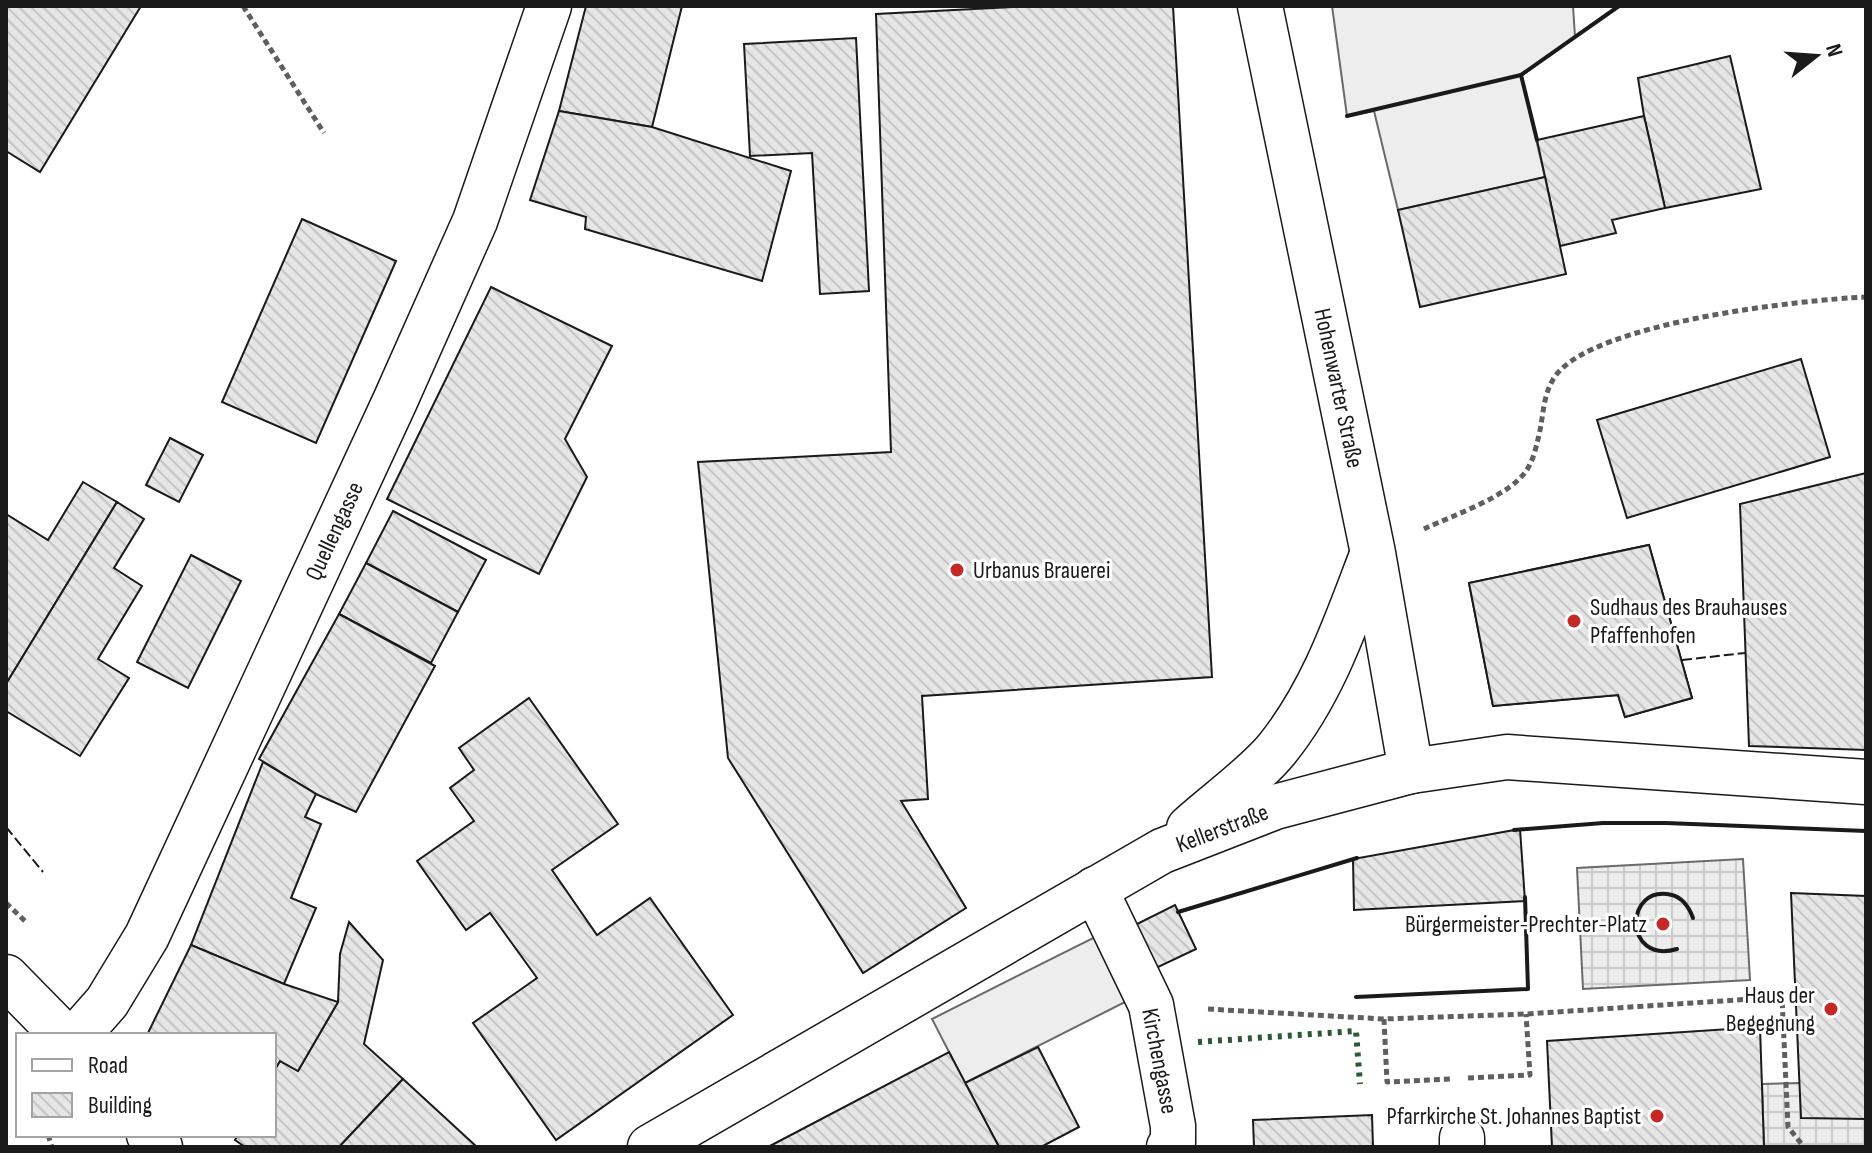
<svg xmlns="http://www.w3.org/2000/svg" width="1872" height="1153" viewBox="0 0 1872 1153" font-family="'Sofia Sans Condensed',sans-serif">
	<defs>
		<pattern id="plaza-grid" width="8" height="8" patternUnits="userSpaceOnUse" patternTransform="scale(2)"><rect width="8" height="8" fill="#ededed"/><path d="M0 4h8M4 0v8" fill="none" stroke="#cbcbcb"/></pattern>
		<pattern id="building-back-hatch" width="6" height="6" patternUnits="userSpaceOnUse" patternTransform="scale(2)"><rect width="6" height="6" fill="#e6e6e6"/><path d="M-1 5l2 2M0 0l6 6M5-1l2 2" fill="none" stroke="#c5c5c5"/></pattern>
	</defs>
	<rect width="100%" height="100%" fill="#fff"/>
	<g fill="#ededed" stroke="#6a6a6a" stroke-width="2">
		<path d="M1332,6H1573L1575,37L1521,76L1545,177L1398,210L1374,111L1347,116Z"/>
		<path d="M1095,937L1127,1001L965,1083L932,1019Z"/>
	</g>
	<g fill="url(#plaza-grid)" stroke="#6a6a6a" stroke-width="2">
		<path d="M1743,859L1750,980L1583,989L1577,868Z"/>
		<path d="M1800,1083L1866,1119V1147H1764L1762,1084Z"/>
	</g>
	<g fill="url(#building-back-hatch)" stroke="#1a1a1a" stroke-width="2">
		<path d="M6,6H141L40,172L6,151Z"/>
		<path d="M586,6H682L652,127L559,111Z"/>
		<path d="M1032,6H1173L1212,677L922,696L928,799L901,801L966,908L863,973L728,758L698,462L891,452L876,14Z"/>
		<path d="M856,38L869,291L820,294L812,153L750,156L744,44Z"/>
		<path d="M1730,56L1761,189L1665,208L1644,116L1638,78Z"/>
		<path d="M559,111L652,127L791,171L762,281L585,229L586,217L530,200Z"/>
		<path d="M1644,116L1665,208L1612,220L1616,233L1560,246L1537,140Z"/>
		<path d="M1545,177L1566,274L1420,307L1398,210Z"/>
		<path d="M302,219L396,261L316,443L222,402Z"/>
		<path d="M491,287L612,346L565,439L587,477L539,574L387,499Z"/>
		<path d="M1801,359L1830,457L1627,518L1597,420Z"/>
		<path d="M170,438L203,455L179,502L146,485Z"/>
		<path d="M1866,473V750L1749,746L1740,504Z"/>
		<path d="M83,482L117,502L6,684V514L48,540Z"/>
		<path d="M117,502L144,519L114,568L142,586L98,659L129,678L80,756L6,711V684Z"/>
		<path d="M393,511L486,560L458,612L366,563Z"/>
		<path d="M1649,545L1692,698L1625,717L1618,695L1493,706L1469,583Z"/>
		<path d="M1649,545L1692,698L1625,717L1618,695L1493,706L1469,583Z"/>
		<path d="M191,555L241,581L188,688L137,662Z"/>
		<path d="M366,563L458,612L431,663L339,614Z"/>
		<path d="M339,614L435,666L356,812L316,794L259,759Z"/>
		<path d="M529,698L618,824L552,870L597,935L650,898L733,1015L556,1140L473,1023L537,978L490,913L466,930L417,861L474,821L450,788L474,770L459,748Z"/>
		<path d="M263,762L316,794L305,817L321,824L291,898L316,908L284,984L191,945Z"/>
		<path d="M1520,829L1525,901L1354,910L1353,859Z"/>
		<path d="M1791,893L1866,896V1119L1801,1118Z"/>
		<path d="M1175,905L1196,949L1154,969L1133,926Z"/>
		<path d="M349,922L383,960L364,1044L403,1079L339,1147H245L235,1140L238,1135H274V1071L280,1061L298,1071L338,1002L340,954Z"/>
		<path d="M191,945L284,984L338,1002L298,1071L280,1061L274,1071V1035H147Z"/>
		<path d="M1760,1027L1764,1147H1552L1547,1041Z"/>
		<path d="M1038,1047L1079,1127L1041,1147H999L965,1083Z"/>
		<path d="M949,1052L999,1147H768Z"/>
		<path d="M403,1079L477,1147H339Z"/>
		<path d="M1372,1115L1373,1147H1254L1253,1120Z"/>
	</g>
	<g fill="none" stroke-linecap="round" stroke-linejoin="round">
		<g stroke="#1a1a1a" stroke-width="47">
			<g id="minor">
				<path d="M1260,6L1373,553L1411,771"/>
				<path d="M1189,828C1214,805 1256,775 1277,749C1323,692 1346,623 1372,555"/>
				<path d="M1095,889L1151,1005L1173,1126V1143L1169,1147"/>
				<path d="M6,977L63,1035"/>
				<path d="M78,1035L107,1002L147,936L395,401L475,221L549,6"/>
				<path d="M149,1135L160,1147"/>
				<path d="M1462,1138V1147"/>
				<path d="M650,1147L1162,851L1275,807L1411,771L1507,757L1866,782"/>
			</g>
		</g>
		<g stroke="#5f5f5f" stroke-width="5" stroke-dasharray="6 4" stroke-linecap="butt">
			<path d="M243,6L324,133"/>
			<path d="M1424,529C1453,515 1512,496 1528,468C1533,460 1536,448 1538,439C1544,417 1542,394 1556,375C1597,322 1800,300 1866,297"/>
			<path d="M6,903L27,923"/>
			<path d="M1208,1009L1384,1019L1526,1014L1782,997L1788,1127L1804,1147"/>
			<path d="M1384,1019L1387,1082L1450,1079"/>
			<path d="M1468,1078L1530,1075L1526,1014"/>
			<path d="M48,1135L52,1147"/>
		</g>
		<use href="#minor" stroke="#fff" stroke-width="44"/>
		<path stroke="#2b5a34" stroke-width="6" stroke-dasharray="4 6" stroke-linecap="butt" d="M1198,1042L1356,1031L1360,1084"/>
		<g stroke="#1a1a1a" stroke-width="2" stroke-dasharray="10 4" stroke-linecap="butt">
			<path d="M1682,660L1745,653"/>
			<path d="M6,827L43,872"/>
		</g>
		<g stroke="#1a1a1a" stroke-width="4">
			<path d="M1347,116L1521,75"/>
			<path d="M1537,140L1521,75L1619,6"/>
			<path d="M1514,830L1603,823H1666L1866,831"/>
			<path d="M1178,912L1357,858"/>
			<path d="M1677,949C1623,965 1624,883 1672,895C1683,898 1689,907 1693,918"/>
			<path d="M1356,997L1528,989L1525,897"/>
		</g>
	</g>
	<g fill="#c62828" stroke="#fff" stroke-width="3">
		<circle cx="957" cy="570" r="8"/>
		<circle cx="1574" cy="621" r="8"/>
		<circle cx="1663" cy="924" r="8"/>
		<circle cx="1831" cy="1009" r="8"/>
		<circle cx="1657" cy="1116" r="8"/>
	</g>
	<g text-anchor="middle" stroke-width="6" stroke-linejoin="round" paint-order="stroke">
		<g font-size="24" fill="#1a1a1a" stroke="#fff">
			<text transform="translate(1339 388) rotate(78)" y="8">Hohenwarter Straße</text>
			<text transform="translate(334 531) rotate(-65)" y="8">Quellengasse</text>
			<text transform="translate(1222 828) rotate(-21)" y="8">Kellerstraße</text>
			<text transform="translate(1160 1061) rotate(79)" y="8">Kirchengasse</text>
		</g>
		<g font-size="24" fill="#1a1a1a" stroke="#fff" text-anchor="end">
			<text x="973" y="578" text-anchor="start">Urbanus Brauerei</text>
			<text x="1590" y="615" text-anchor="start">Sudhaus des Brauhauses<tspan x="1590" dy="28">Pfaffenhofen</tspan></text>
			<text x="1647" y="932">Bürgermeister-Prechter-Platz</text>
			<text x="1815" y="1003">Haus der<tspan x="1815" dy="28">Begegnung</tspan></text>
			<text x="1641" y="1124">Pfarrkirche St. Johannes Baptist</text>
		</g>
	</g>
	<rect width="1872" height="1153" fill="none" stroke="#1a1a1a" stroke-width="16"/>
	<rect x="16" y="1033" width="260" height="104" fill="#ffffff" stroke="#a3a3a3" stroke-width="2"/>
	<rect x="32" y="1059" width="40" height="12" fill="#ffffff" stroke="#a3a3a3" stroke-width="2"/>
	<text x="88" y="1073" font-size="24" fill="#1a1a1a">Road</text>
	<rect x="32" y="1093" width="40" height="24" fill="url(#building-back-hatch)" stroke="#a3a3a3" stroke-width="2"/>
	<text x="88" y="1113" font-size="24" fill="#1a1a1a">Building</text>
	<g transform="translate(1816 56) rotate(73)" stroke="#ffffff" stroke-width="6" paint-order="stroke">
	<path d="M0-6L14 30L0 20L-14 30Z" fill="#1a1a1a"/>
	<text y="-12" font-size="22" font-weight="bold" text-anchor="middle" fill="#1a1a1a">N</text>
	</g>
</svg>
